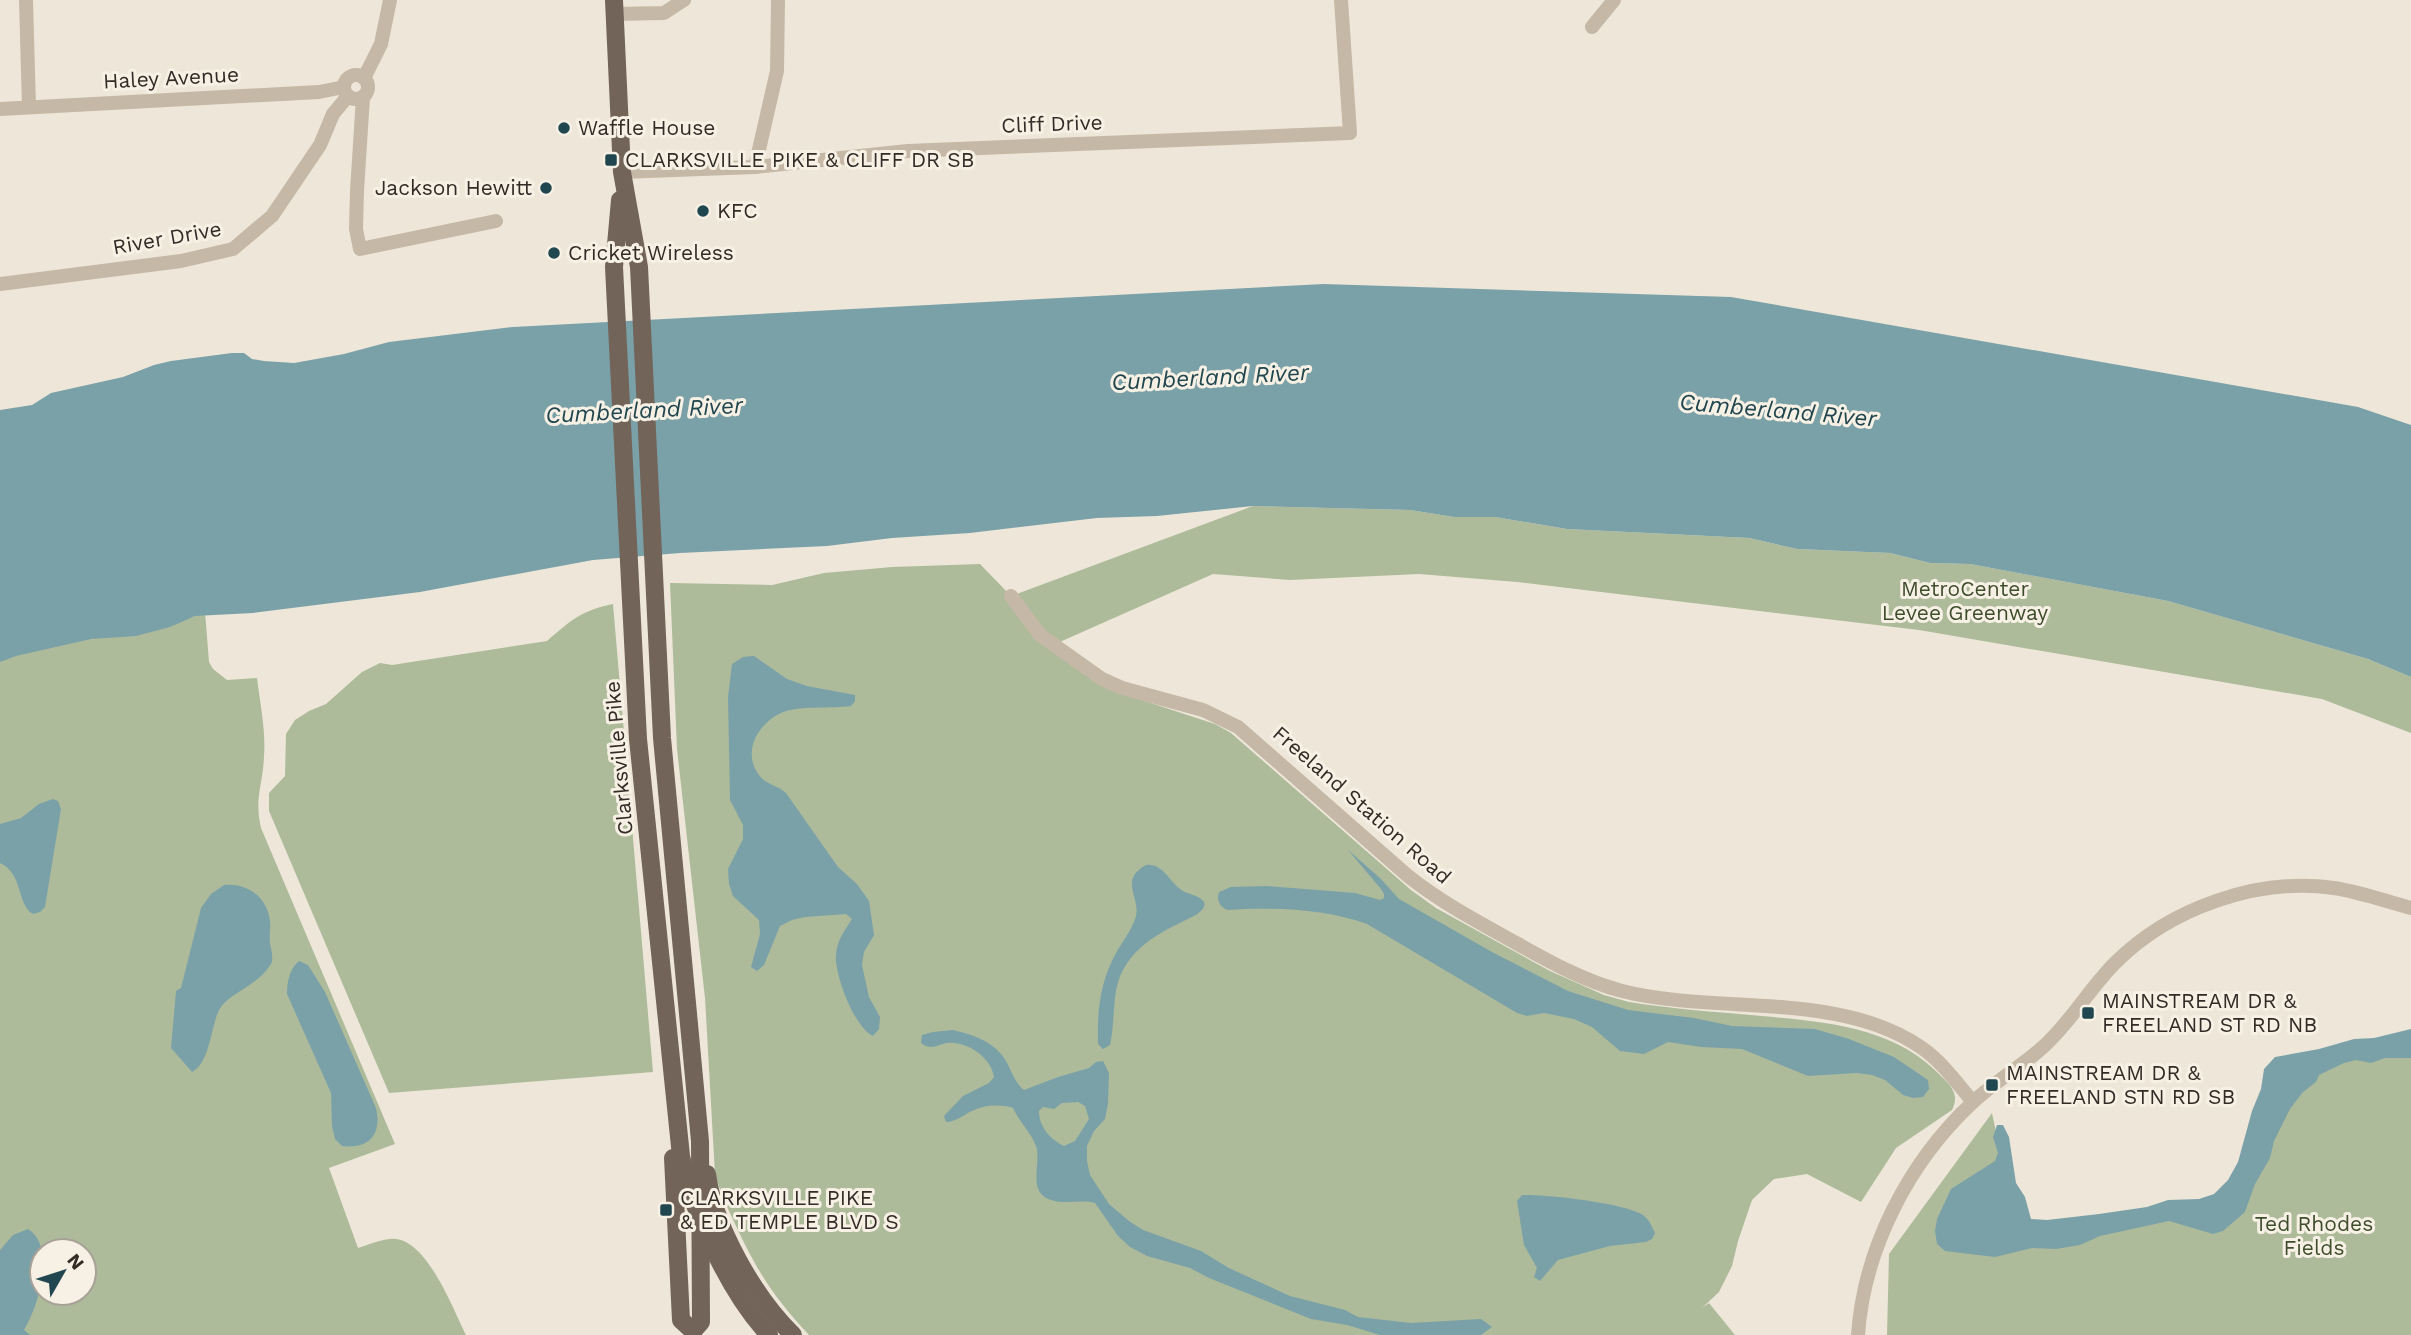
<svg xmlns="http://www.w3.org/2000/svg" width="2411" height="1335" viewBox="0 0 2411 1335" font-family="'Work Sans',sans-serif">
	<rect width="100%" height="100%" fill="#eee7d9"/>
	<g fill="#adbb9b" fill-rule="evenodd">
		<path d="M1253,506L1410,510L1454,517H1495L1567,529L1749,538L1797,549L1890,553L1930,563L1970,564L2168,601L2368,659L2411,677V733L2322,699L1919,630L1517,582L1419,574L1290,580L1213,574L1053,645L1108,689L1215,724L1231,733L1411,890L1436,908L1550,971L1604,995L1629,1002C1673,1009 1717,1012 1762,1016C1827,1022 1896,1027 1943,1078C1953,1088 1959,1096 1952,1110L1896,1148L1861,1202L1807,1174L1774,1179L1752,1200L1738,1241L1732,1266L1719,1292L1702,1308L1709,1303L1735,1335H809C774,1297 758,1273 736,1226C728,1209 720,1192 715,1174L705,998L677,749L670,583L772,585L824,573L892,567L980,564L1011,596Z"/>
		<path d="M204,599L209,662L213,669L227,680L257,678C260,703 266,730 264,756C263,786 254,796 261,828L395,1144L329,1168L358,1248C368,1245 379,1240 390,1239C425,1234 453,1309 466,1335H0V642ZM42,1251H84V1293H42Z"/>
		<path d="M613,604L653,1072L389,1093L269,811V793L285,776L286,734L295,720L309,711L326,704L362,672L380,663L392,665L547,641C570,621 582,610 613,604Z"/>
		<path d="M2411,1043V1335H1887L1889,1254L1992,1113L2016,1226L2214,1208L2251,1158L2280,1071Z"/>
	</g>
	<g fill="#7ba1a8" fill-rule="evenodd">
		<path d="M1324,284L1731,297L2358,407L2411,425V677L2368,659L2168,601L1970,564L1930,563L1890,553L1797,549L1749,538L1567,529L1495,517H1454L1410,510L1253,506L1157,516L1097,518L970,533L892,538L827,546L680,553L593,560L420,592L253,613L195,616L170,627L136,636L91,639L16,656L0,662V410L32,405L51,393L123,377L154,365L171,361L232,353H244L252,359L264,361L294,363L344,354L389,342L513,327Z"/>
		<path d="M754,656L787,679L807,686L855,695V701L851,706C831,709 798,705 781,713C757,724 742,753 759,775C766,785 778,785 786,793L838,867L857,884L869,901L874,935L864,952L862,965L869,997L880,1017L879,1029L873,1036C854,1027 834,974 836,954C837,940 845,930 852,919L846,914L805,917L792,920L780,926L764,965L757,971L751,967L760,934L759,920L733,896L729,884L728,869L743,839V825L730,800L728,697L732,664L743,657Z"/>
		<path d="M53,799L58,801L61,809L45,907L40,912L33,914C16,904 24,874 0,863V824L21,818L39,804Z"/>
		<path d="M1348,850L1380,878L1399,899L1492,952L1568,991L1628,1010L1694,1018L1732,1026L1815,1029L1849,1039L1894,1057L1928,1080L1929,1089L1923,1097L1913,1098L1903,1095L1885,1080L1872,1075L1857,1073L1808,1076L1742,1049L1701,1047L1668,1042L1644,1054L1620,1051L1592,1027L1574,1019L1544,1013L1527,1016L1517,1013L1367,924C1325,909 1273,907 1228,910C1220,908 1216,900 1219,892L1231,887L1267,886L1355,893L1380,900L1384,898V894L1381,889Z"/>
		<path d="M1146,865C1164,863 1170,884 1183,891C1192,896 1218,899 1196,915C1161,932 1124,948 1116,991C1113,1009 1114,1027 1110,1045L1103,1049L1098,1044C1097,1011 1100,982 1116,953C1122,942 1131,931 1135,919C1143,899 1117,881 1146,865Z"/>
		<path d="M224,885C248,883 267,897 270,921C271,928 269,935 270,943C271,949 274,959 271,964C258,986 227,994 219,1010C211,1026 210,1063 192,1072L171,1048L176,991L181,988L201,908L211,894Z"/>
		<path d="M299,961L308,965L325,992L376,1108C382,1134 370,1149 342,1146L335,1139L332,1126L331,1093L287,994C287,981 290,968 299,961Z"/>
		<path d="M2411,1029V1058H2385L2371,1063L2356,1060L2344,1063L2319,1075L2316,1082L2303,1092L2290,1109L2274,1141L2270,1158L2255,1184L2245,1212L2223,1231L2213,1234L2169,1221L2100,1236L2080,1245L2056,1249L2032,1248L1995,1257L1945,1251L1937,1244L1935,1231L1937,1219L1951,1189L1995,1161L1998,1153L1993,1137L1997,1125H2003L2009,1137L2016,1183L2025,1197L2031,1219L2047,1220L2099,1214L2147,1207L2168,1200L2199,1199L2214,1194L2228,1180L2238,1162L2252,1111L2261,1089L2264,1069L2275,1057L2319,1049L2354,1039L2374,1038Z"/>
		<path d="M953,1030C974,1035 995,1042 1006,1061C1012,1072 1015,1083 1024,1090L1058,1077L1089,1068L1096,1062L1103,1061L1109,1073L1108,1104L1105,1119L1094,1131L1087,1146V1161L1090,1175L1109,1204L1129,1221L1143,1230L1201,1251L1229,1268L1290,1296L1345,1310L1358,1317L1411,1323L1481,1319L1492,1327L1481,1335H1380L1347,1325L1311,1319L1209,1278L1190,1268L1147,1256L1130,1247L1118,1236L1095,1203C1081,1199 1065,1205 1051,1200C1026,1192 1042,1163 1036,1146C1032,1134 1019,1121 1013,1108C1000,1104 984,1105 972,1111C963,1115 956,1122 946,1122L944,1116L963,1096L989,1083L994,1077C991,1057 967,1041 947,1043C936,1045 932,1051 921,1043L922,1035L933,1032ZM1078,1102L1085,1106L1089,1119L1075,1141L1064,1146C1050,1139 1039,1127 1039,1111L1043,1107L1054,1109L1062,1103Z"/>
		<path d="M1522,1195C1544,1194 1626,1203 1643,1215C1649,1219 1652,1227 1655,1233L1652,1239L1646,1242L1610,1246L1558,1260L1540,1281L1534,1277L1537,1268L1524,1245L1517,1201Z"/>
		<path d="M28,1229C57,1247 38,1307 24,1330L30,1335H0V1250L13,1235Z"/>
	</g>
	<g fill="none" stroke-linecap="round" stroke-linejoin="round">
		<g stroke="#c5b8a6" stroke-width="14">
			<path d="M26,0L29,107"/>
			<path d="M615,14L664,13L684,0"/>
			<path d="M1592,27L1614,0"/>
			<circle cx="356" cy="87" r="12"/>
			<path d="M364,78L381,44L390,0"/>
			<path d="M363,97L357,191L356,229L360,249L496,221"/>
			<path d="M0,109L319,92L344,87"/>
			<path d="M755,167L777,71L778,0"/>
			<path d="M622,172L755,167L908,151L1350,133L1341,0"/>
			<path d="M0,284L181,261L233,249L272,216L320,145L333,114L348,96"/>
			<path d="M1011,596L1040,635L1102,679L1122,688L1203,710L1238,727L1408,876C1442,903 1478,922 1516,943C1550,962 1584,981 1622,991C1717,1015 1839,990 1922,1048C1942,1062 1957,1083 1973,1102"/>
			<path d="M1858,1335C1864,1248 1909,1162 1972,1103C1994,1082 2021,1067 2043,1047C2071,1022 2089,989 2115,963C2170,908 2258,877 2334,888C2360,892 2385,901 2411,908"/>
		</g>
		<g stroke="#726459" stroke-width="18">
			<path d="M614,0L622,172L639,267L662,738L700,1141L701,1322L693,1331V1335"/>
			<path d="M620,200L614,267L638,739L681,1156C693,1214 729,1292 769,1335"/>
			<path d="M673,1158L681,1320L693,1331"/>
			<path d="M707,1174C714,1227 755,1298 793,1335"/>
		</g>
	</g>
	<g fill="#20464f" stroke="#f7f0e4" stroke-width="2.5">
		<circle cx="564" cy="128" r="7"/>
		<rect x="604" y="153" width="14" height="14" rx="3.5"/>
		<circle cx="546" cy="188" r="7"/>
		<circle cx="703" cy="211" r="7"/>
		<circle cx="554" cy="253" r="7"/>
		<rect x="2081" y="1006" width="14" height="14" rx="3.5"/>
		<rect x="1985" y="1078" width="14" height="14" rx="3.5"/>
		<rect x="659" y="1203" width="14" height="14" rx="3.5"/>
	</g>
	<g text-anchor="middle" stroke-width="6" stroke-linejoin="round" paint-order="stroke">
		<g font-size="21" fill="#322b26" stroke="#f7f0e4">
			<text transform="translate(171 78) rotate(-3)" y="7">Haley Avenue</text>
			<text transform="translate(1052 124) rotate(-2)" y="7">Cliff Drive</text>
			<text transform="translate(167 238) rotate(-10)" y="7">River Drive</text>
			<text transform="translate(619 758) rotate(-95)" y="7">Clarksville Pike</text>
			<text transform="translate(1362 805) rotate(41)" y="7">Freeland Station Road</text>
		</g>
		<g font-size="21" fill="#322b26" stroke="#f7f0e4" text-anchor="start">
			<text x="578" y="135">Waffle House</text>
			<text x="625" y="167">CLARKSVILLE PIKE &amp; CLIFF DR SB</text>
			<text x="532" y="195" text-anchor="end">Jackson Hewitt</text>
			<text x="717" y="218">KFC</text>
			<text x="568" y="260">Cricket Wireless</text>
			<text x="2102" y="1008">MAINSTREAM DR &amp;<tspan x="2102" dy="24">FREELAND ST RD NB</tspan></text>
			<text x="2006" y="1080">MAINSTREAM DR &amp;<tspan x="2006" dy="24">FREELAND STN RD SB</tspan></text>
			<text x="680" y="1205">CLARKSVILLE PIKE<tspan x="680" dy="24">&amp; ED TEMPLE BLVD S</tspan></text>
		</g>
		<g font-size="21" fill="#3e4d2c" stroke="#f7f0e4">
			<text x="1965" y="596">MetroCenter<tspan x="1965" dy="24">Levee Greenway</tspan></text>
			<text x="2314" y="1231">Ted Rhodes<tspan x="2314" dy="24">Fields</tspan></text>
		</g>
		<g font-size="23" font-style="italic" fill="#20464f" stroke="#f7f0e4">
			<text transform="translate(1210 377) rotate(-3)" y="8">Cumberland River</text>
			<text transform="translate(644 410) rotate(-3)" y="8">Cumberland River</text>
			<text transform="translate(1778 410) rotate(5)" y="8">Cumberland River</text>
		</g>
	</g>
	<g transform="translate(63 1272) rotate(51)"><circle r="33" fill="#f7f0e4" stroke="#a8a198" stroke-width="2"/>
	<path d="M0-5L12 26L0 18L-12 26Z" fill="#20464f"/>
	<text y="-10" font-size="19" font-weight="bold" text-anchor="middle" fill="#322b26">N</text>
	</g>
</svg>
